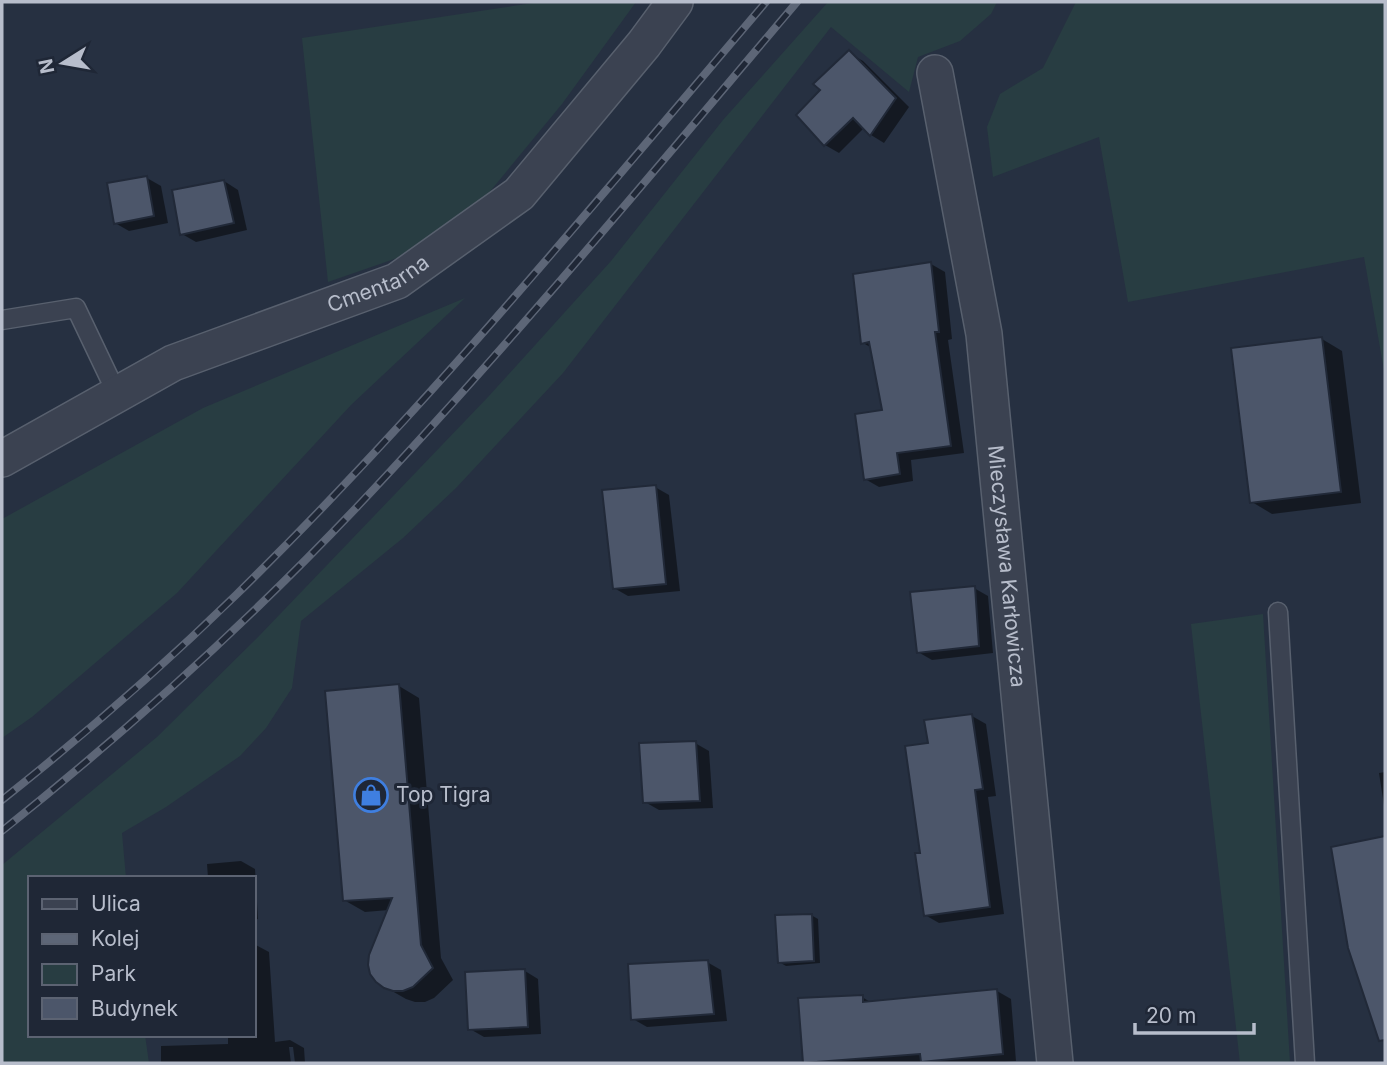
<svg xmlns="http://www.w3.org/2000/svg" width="1387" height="1065" viewBox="0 0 1387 1065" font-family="Inter,sans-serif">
	<rect width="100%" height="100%" fill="#263041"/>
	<g fill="#283d42">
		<path d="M539,2H636L562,104L478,206L403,256L328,282L302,38Z"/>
		<path d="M828,2H997L991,14L960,41L918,57L909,92L831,27L563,373L456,488L403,538L301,621L292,688L266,728L240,756L166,807L122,833L126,878H30V1035H145L149,1063H2V865L157,737L260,635L488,397L611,261L723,120Z"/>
		<path d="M1076,2H1385V376L1364,257L1128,302L1099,137L993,177L987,127L1000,94L1043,68Z"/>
		<path d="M465,298L351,405L177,593L32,717L2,738V519L203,408Z"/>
		<path d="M1263,614L1290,1063H1240L1191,624Z"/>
	</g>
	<g fill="#0007">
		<path d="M849,53L863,61L909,107L884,143L871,135L864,128L839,153L825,145L799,115L823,90Z"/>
		<path d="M147,178L161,186L168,223L129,231L115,223Z"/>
		<path d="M224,181L238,190L247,230L196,242L182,234Z"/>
		<path d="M931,264L945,272L952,339L948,340L964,453L911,460L913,481L879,487L865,479L885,412L872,348L863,343Z"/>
		<path d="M1322,339L1342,351L1361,503L1272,514L1252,502Z"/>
		<path d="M655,487L669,495L680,591L628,596L614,588Z"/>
		<path d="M974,588L988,596L993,653L932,660L918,652Z"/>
		<path d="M399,686L419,698L441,958L453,980L434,998L425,1002H415L406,999L385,987L389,910L365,912L344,900Z"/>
		<path d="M972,716L986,724L996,796L988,797L1004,914L939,923L925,915L922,854Z"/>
		<path d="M695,743L709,751L713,808L659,810L645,802Z"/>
		<path d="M1385,772V812L1379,773Z"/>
		<path d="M1372,841L1385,848V1023L1373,1016Z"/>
		<path d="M241,861L255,869L258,919L254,920V878H208L207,864Z"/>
		<path d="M811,915L818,919L820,963L786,966L779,962Z"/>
		<path d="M254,944L269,952L275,1042L290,1040L304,1048L305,1063H295L293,1047H289L291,1063H161V1046L228,1044V1035H254Z"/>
		<path d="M707,962L721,970L727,1021L647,1027L633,1019Z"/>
		<path d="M525,971L538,979L541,1034L484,1037L470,1029Z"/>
		<path d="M997,991L1011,999L1016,1061L993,1063L804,1062L862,997L872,1003Z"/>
	</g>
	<g fill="#4c566a" stroke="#212938" stroke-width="2">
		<path d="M849,50L896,98L870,136L853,118L824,146L796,115L820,90L813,84Z"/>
		<path d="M147,176L154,216L114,224L107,183Z"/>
		<path d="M224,180L234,223L180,235L172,190Z"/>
		<path d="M931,262L939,332H935L951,446L897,453L900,474L864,480L855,414L882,410L869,342L861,344L853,274Z"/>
		<path d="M1322,337L1341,492L1250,503L1231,348Z"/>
		<path d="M656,485L666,584L613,589L602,490Z"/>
		<path d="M975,586L979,646L917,653L910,592Z"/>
		<path d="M399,684L421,945L433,968L413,987L403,991H393L384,988L376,982L370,974L368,965L369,955L392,898L343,901L325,691Z"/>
		<path d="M972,714L983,789L975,790L990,907L924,916L915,853H920L905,746L928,743L924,720Z"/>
		<path d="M696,741L700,801L643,803L639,743Z"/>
		<path d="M1385,836V1040L1379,1041L1348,948L1331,847Z"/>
		<path d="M812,914L814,961L778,963L775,915Z"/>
		<path d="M708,960L714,1014L631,1020L628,964Z"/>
		<path d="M525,969L528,1027L468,1030L465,972Z"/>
		<path d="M997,989L1003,1054L921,1062L920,1054L803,1063L798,998L863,995V1002Z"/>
	</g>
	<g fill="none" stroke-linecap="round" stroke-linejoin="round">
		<g stroke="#58606e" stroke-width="21">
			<g id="lane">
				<path d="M2,320L76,308L117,394"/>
				<path d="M1278,612L1305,1063"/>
			</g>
		</g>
		<g stroke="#58606e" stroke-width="38">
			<g id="street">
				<path id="s1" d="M935,73L984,334L1055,1063"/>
				<path id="s2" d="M2,459L173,363L397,281L519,194L644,44L675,2"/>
			</g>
		</g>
		<use href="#lane" stroke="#3b4251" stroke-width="18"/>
		<use href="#street" stroke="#3b4251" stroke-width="35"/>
		<g stroke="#5d6677" stroke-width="8">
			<g id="rail">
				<path d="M2,800C83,736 162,667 236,595C426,409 594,204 766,2"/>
				<path d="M2,831C127,731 246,624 356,508C510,345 653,172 797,2"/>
			</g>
		</g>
		<use href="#rail" stroke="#1f2736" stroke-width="5" stroke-dasharray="16" stroke-linecap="butt"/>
	</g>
	<defs>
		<g id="shop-ring" transform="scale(1.75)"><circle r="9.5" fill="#1f2736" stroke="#3f7fe0" stroke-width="1.5"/><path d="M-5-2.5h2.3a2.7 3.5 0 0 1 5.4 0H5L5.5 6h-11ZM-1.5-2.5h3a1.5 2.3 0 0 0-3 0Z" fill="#3f7fe0"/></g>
	</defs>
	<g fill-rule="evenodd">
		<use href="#shop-ring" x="371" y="795"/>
	</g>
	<g text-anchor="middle" stroke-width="6" stroke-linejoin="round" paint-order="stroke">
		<g font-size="21" fill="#b7bdcb" stroke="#1f2736">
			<text dy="7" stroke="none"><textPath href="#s2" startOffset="416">Cmentarna</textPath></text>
			<text dy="7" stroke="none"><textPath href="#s1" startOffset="499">Mieczysława Karłowicza</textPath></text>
		</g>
		<g font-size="21" fill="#b7bdcb" stroke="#1f2736" text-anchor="start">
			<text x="396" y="802">Top Tigra</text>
		</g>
	</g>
	<rect width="1387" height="1065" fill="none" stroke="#b7bdcb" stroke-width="7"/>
	<rect x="28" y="876" width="228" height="161" fill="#1f2736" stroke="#5c6372" stroke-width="2"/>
	<rect x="42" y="899" width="35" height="10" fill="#3b4251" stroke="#5c6372" stroke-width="2"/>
	<text x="91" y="911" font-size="21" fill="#b7bdcb">Ulica</text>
	<rect x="42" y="934" width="35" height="10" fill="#5d6677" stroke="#5c6372" stroke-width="2"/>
	<text x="91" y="946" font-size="21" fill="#b7bdcb">Kolej</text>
	<rect x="42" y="964" width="35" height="21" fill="#283d42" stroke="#5c6372" stroke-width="2"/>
	<text x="91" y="981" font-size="21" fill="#b7bdcb">Park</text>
	<rect x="42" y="998" width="35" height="21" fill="#4c566a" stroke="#5c6372" stroke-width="2"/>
	<text x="91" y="1016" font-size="21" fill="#b7bdcb">Budynek</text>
	<g transform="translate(63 63) rotate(259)" stroke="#1f2736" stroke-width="5" paint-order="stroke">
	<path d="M0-5L12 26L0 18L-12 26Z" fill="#b7bdcb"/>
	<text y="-10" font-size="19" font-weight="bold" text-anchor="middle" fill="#b7bdcb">N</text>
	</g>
	<path d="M1135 1023v10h119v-10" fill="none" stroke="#b7bdcb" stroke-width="3.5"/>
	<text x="1146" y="1023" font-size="21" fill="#b7bdcb" stroke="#1f2736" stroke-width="5" paint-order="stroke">20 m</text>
</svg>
